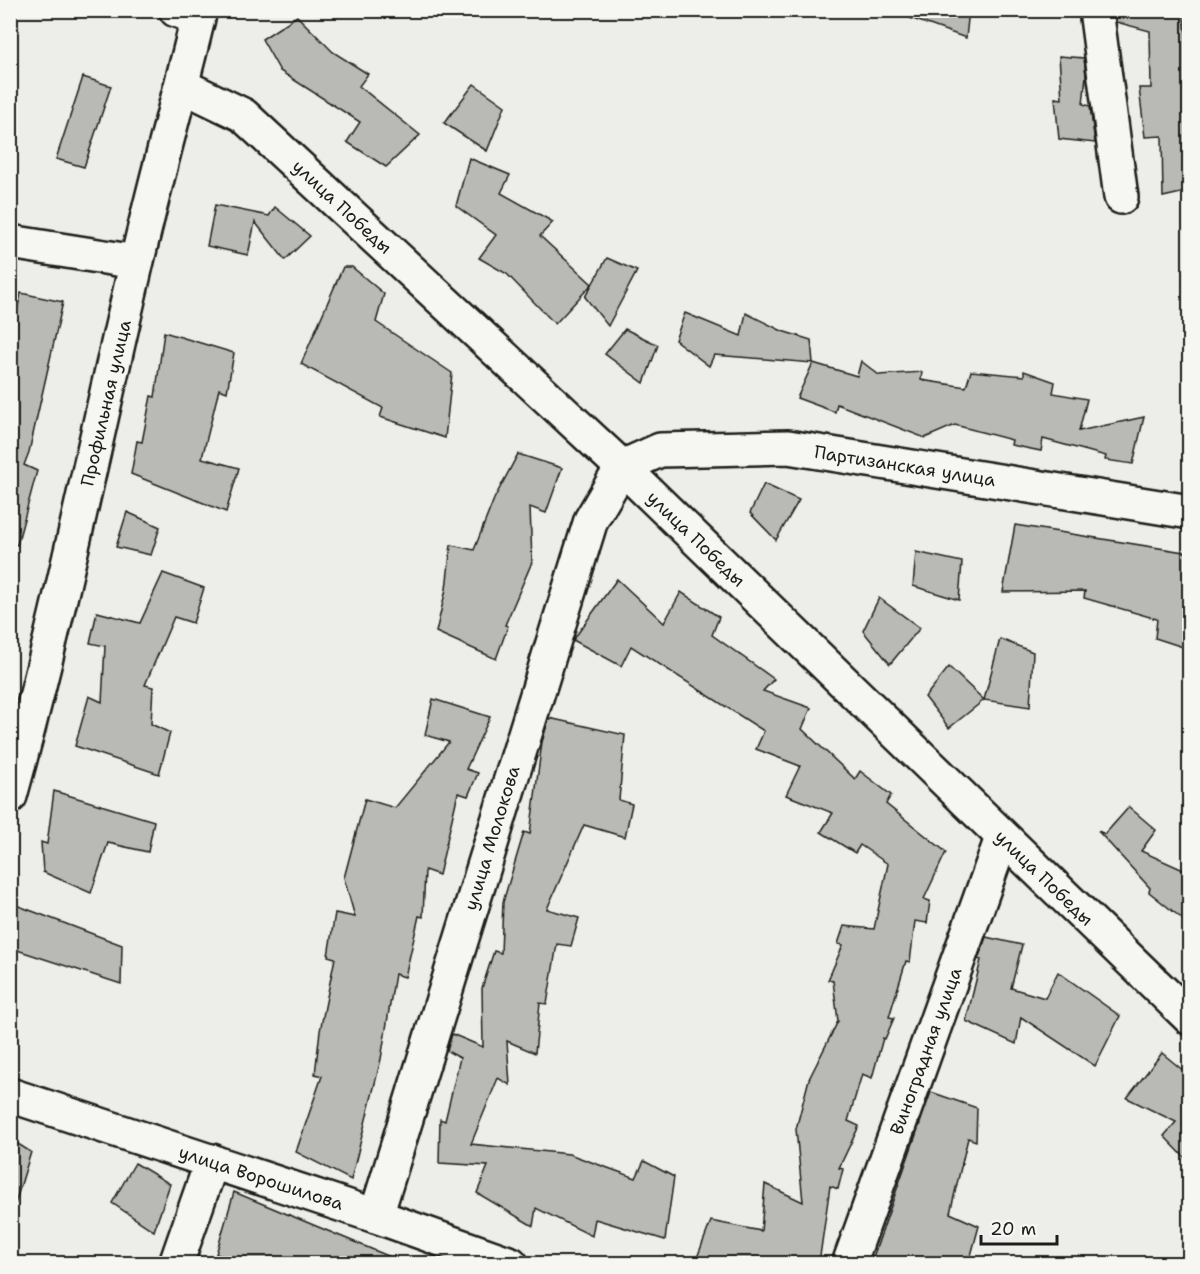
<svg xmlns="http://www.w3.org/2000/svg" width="1200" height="1274" viewBox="0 0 1200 1274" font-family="'Shantell Sans',sans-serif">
	<rect width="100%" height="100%" fill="#edede9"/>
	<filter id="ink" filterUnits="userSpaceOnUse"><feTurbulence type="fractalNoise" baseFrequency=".0167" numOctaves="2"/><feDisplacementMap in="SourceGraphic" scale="12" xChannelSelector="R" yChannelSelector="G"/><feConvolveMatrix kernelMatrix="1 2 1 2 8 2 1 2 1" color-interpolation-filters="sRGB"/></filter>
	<g filter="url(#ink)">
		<g fill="#b9b9b6" stroke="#1c1c1c" stroke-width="1.5">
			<path d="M897,10H969L966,38L896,13Z"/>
			<path d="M1115,10H1183L1187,41H1190V191L1163,197L1162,136L1145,137L1139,88H1151L1150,31L1116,22Z"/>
			<path d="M297,16L333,52L368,74L359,86L420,135L386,167L347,142L360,122L280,71L262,39Z"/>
			<path d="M1059,56L1084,58L1086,76L1083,104L1090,106L1095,143L1059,139L1055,98L1062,99Z"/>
			<path d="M83,77L111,86L84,167L56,159Z"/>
			<path d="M474,84L505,106L487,151L444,123Z"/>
			<path d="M469,158L510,175L501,193L553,222L540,236L592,284L555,324L507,274L479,258L496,235L456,206Z"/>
			<path d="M215,205L269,216L275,207L310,236L285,260L255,222L248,255L207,246Z"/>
			<path d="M607,258L637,271L608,326L585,297Z"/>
			<path d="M343,267H352L384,294L376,322L452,373L445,438L380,417L383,408L301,364Z"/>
			<path d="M21,293L63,302L29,452L24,465L37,471L17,545L10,544V340Z"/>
			<path d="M685,313L741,336L746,313L782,331L811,340L813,363L714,355L709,366L675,340Z"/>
			<path d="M625,329L658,345L644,383L605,354Z"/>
			<path d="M164,332L234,353L227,392L219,389L202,458L239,468L226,512L131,474L137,441L142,442L151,396L155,397Z"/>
			<path d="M861,361L879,375L922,372L921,380L966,387L971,371L1024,376V371L1055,382L1053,393L1087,399L1079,431L1144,417L1133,464L1105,460L1106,456L1043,439L1041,451L1011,445L1012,440L955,425L925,438L837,404L835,412L797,398L813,363L857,376Z"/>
			<path d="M518,454L562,468L546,513L530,507L532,562L505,625L508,626L496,659L436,632L446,589L451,545L474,550L494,499Z"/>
			<path d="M764,484L799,500L776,540L750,513Z"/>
			<path d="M127,512L160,527L151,555L116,547Z"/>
			<path d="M1015,525L1190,553V619L1186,648L1155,638L1157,619L1084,598L1085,591L1003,592Z"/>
			<path d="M916,552L962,562L959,600L913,586Z"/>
			<path d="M163,573L204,588L193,623L174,617L145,685L153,687L151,724L170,733L159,774L75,746L89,696L102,702L105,646L90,643L97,612L140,623Z"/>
			<path d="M617,579L664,623L681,592L719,617L712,635L774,679L763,691L811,708L802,729L855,779L860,771L891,795L886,804L946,852L924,899L930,901L927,923L915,921L910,962L906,961L889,1017L894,1018L885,1039L883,1038L872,1078L862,1074L848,1121L859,1126L839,1168L843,1169L838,1189L830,1186L819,1263H695L711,1221L761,1231L765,1184L803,1202L796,1129L809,1079L838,1021L833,981L828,980L843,945L838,944L844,926L874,929L888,864L860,845L855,853L821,832L833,813L786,795L800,766L756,749L764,731L631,646L621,666L573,640Z"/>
			<path d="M879,598L920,628L890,664L863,631Z"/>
			<path d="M1000,639L1033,652L1030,707L984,700Z"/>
			<path d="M949,667L984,700L949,728L925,697Z"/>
			<path d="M433,699L490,717L466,769L478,773L468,796L458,793L439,875L425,870L423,917L419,916L405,977L395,974L381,1059L351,1180L296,1152L322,1076L315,1074L320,1031L335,958L328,956L335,913L355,917L344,878L365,799L395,808L449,742L425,735Z"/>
			<path d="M549,718L625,735L619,800L632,804L625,837L584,825L547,909L579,918L571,946L557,944L547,1004L540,1003L535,1053L507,1041L510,1085L498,1078L471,1144L569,1154L636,1178L644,1161L674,1177L665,1240L595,1219L592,1236L536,1208L533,1226L477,1193L488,1166L439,1163L440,1119L445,1121L460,1058L447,1051L452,1034L483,1047L482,988L494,951L501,953L503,902L524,832L530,834L542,742Z"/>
			<path d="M54,791L154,821L148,852L108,843L91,893L43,872L41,842L47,844Z"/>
			<path d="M1129,807L1156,830L1141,851L1190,873V925L1149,892L1150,888L1098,831L1105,834Z"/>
			<path d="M16,905L122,945L121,984L11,948Z"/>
			<path d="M986,937L1022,945L1011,988L1045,998L1058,972L1120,1016L1095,1066L1021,1017L1016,1044L966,1021L981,960L978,959Z"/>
			<path d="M1162,1053L1190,1076V1163L1164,1136L1176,1122L1127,1098Z"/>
			<path d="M931,1092L977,1108L976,1141L968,1138L950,1213L979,1226L969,1263H871Z"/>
			<path d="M10,1139L31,1152L15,1204L10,1203Z"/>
			<path d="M135,1163L170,1184L154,1231L112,1203Z"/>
			<path d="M234,1192L405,1263H242L216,1254Z"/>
		</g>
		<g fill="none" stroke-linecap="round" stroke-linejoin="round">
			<g stroke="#1c1c1c" stroke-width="38">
				<g id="minor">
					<path d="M176,10L198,18"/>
					<path d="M1096,10L1121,197"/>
					<path d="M10,242L136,262"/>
					<path d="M10,1095L376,1216L511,1264"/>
					<path d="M376,1216L591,520L622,467L660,450L788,447L1190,512"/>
					<path d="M176,1264L212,1161"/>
					<path d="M849,1264L1002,838"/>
				</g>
			</g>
			<g stroke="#1c1c1c" stroke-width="38">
				<g id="major">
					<path d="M183,86L243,115L622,467L1190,1018"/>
					<path d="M10,796C59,619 95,440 137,261C156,177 180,94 200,10"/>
				</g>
			</g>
			<use href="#minor" stroke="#f6f6f2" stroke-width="33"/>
			<use href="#major" stroke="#f6f6f2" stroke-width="33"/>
		</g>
	</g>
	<g text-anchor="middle" stroke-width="6" stroke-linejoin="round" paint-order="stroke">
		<g font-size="18" fill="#1c1c1c" stroke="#f6f6f2">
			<text transform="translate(342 207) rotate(43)" y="6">улица Победы</text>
			<text transform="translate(106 403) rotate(-77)" y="6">Профильная улица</text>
			<text transform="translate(905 466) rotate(9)" y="6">Партизанская улица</text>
			<text transform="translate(696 539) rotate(44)" y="6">улица Победы</text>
			<text transform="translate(492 838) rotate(-73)" y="6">улица Молокова</text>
			<text transform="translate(1044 878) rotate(44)" y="6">улица Победы</text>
			<text transform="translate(926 1051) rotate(-70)" y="6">Виноградная улица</text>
			<text transform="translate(261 1178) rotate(18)" y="6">улица Ворошилова</text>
		</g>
	</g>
	<rect width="1200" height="1274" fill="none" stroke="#f6f6f2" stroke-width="36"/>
	<rect x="18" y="18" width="1164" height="1238" fill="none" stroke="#1c1c1c" stroke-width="2" filter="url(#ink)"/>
	<path d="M981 1235v9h76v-9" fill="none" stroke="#1c1c1c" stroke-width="3"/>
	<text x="990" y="1235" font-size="18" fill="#1c1c1c" stroke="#f6f6f2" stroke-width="4.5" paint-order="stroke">20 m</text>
</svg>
